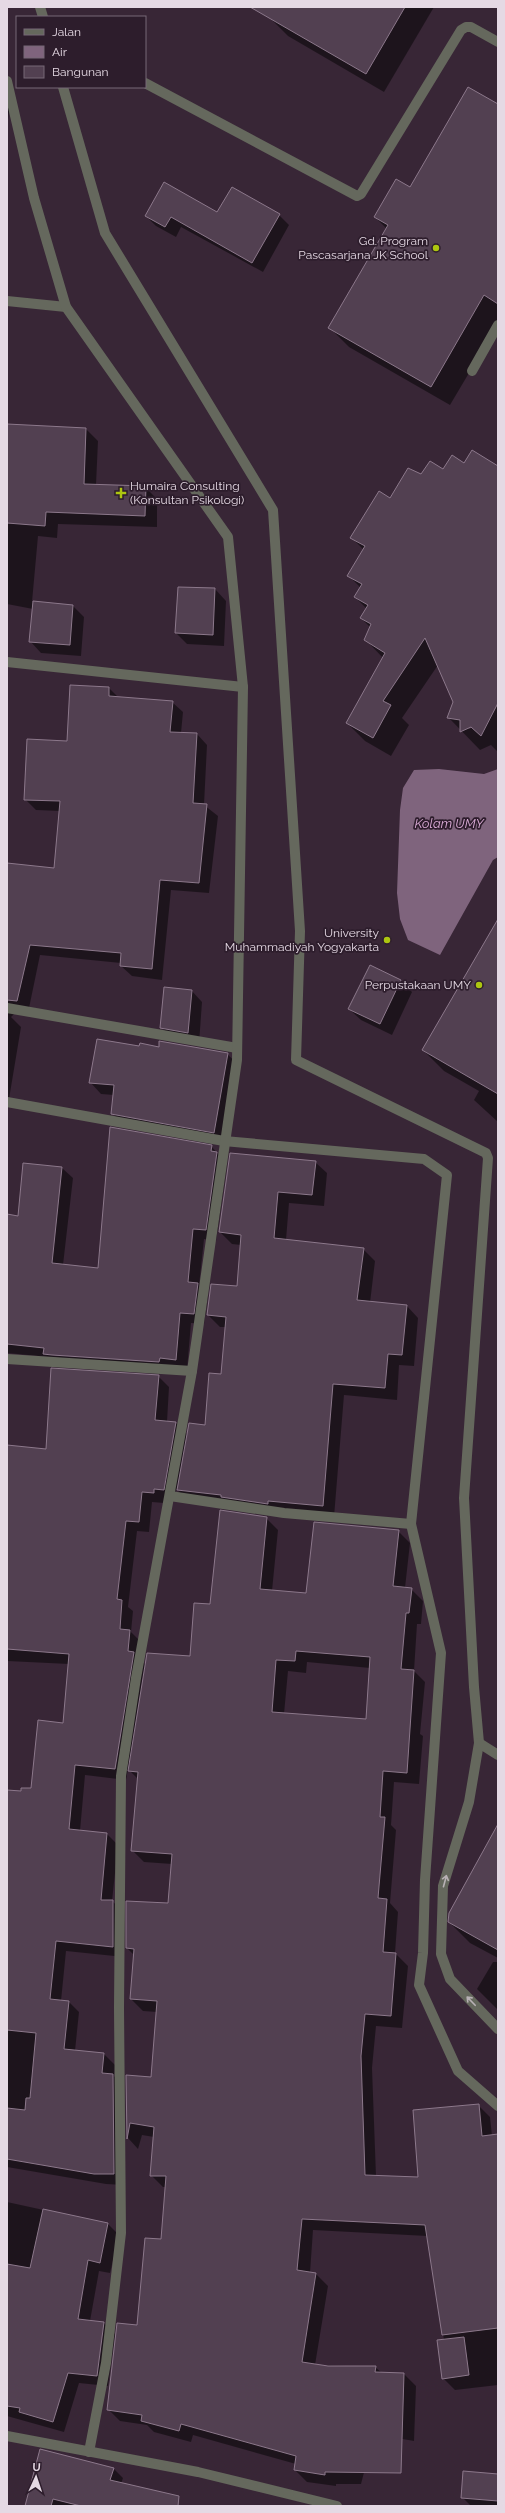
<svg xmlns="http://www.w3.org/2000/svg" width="505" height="2513" viewBox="0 0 505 2513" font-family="Raleway,sans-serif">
	<rect width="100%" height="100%" fill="#382636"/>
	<path fill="#7f647d" d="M439,769L484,774L498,769V857L493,860L440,955L408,940L400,919L397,893L400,810L403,788L414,770Z"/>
	<g fill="#0007" fill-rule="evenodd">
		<path d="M275,7H434L384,92L288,36L269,17Z"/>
		<path d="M7,102L10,105L7,127Z"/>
		<path d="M498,105V324L450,405L349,347L329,327L387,229L375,217L410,189Z"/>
		<path d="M217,214L279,215L289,225L263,272L181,227L176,237L156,226L146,216Z"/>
		<path d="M7,425L86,429L98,441L96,485L145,487L157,499V527L58,524L57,538L38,536L32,602L73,606L84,617L81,656L41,653L30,641L33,609L7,604Z"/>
		<path d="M465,464L498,468V752L491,745L480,750L449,718L454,702L438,665L402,718L409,725L391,756L365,741L347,723L383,658L365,639L371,628L361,618L367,609L355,597L361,588L349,576L364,550L352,538L390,499L422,476ZM476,726L469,729V727Z"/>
		<path d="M215,589L226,601L224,646L187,644L176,633Z"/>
		<path d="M109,688L119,698L172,702L183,712L181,733L197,734L207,745L204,805L218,816L209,893L171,890L162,980L132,976L121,966V963L40,955L28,1013L16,1012L11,1017L21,1027L9,1099L7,1098V864L55,869L60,811L36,810L25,799Z"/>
		<path d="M498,921V1122L474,1100L479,1091L444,1071L423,1050Z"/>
		<path d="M370,966L401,981L412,992L392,1035L361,1020L349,1009Z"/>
		<path d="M191,990L202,1002L199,1044L173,1039L162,1028Z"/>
		<path d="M140,1048L227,1054L239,1065L225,1143L124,1125L113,1114L114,1095L101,1094L90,1082Z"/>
		<path d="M211,1146L227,1164L216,1241L204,1239L199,1286L208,1295L204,1324L191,1323L187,1370L7,1353V1215L19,1217L24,1164L62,1168L73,1178L63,1265L98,1269Z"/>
		<path d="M315,1162L327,1173L324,1206L289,1203L286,1240L363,1249L375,1261L370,1303L407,1306L418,1318L414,1366L399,1365L397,1400L344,1395L334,1517L190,1502L176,1489L174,1500L164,1503L152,1502L149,1532L137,1531L128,1607L133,1611L131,1632L141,1642L139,1658L146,1665L191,1657L211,1605L266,1518L278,1530L272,1591L307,1594L398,1531L410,1543L405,1588L411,1589L423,1601L421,1624H417L414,1671L425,1682L420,1734L423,1736L419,1784L394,1782L391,1825L396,1830L390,1903L398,1912L395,1953L408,1966L402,2028L376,2026L372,2068L376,2176L419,2178L478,2105L490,2117L492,2136L498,2135V2385L455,2390L443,2378L444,2340L427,2236L313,2230L310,2273L316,2274L328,2286L315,2365L375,2367L382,2373L404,2374L416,2386L414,2441L374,2434L361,2484H336V2486L307,2482L295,2470L296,2464L193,2435L191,2442L154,2432L147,2425L120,2421L108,2409L138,2327L162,2240L166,2187H163L151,2175L154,2137L142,2135L138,2149L128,2138L127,2076L152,2078L157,2012L143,2011L131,1999L134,1955L127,1948L168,1904L172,1864L144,1862L132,1850L138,1779L128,1769L126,1780L85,1775L80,1831L107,1834L118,1845L112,1901L124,1912V1957L66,1951L61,2001H68L79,2012L75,2051L104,2054L115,2065L114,2076L124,2086V2185L106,2184L7,2167V1922L64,1724L69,1664L7,1661V1446L47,1450L158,1376L169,1387L167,1422L176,1423L188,1435L206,1426L222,1375L226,1327H220L208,1315L238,1287L241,1245L232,1244L220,1232ZM307,1662L370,1668L367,1720L284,1714L288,1671L306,1673Z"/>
		<path d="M498,1826V1958L470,1943L449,1922Z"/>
		<path d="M493,1962H498V2010L477,1989Z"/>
		<path d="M7,2202L108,2224L119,2235L110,2273L99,2271L90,2321L104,2323L115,2334L108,2386L79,2383L64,2432L7,2416Z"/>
		<path d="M113,2468L123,2478L121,2484L150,2506H26Z"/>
		<path d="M498,2475V2506H471L462,2497Z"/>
	</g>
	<g fill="#524051" stroke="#8c788b" fill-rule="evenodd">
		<path d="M250,7H405L366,74Z"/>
		<path d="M468,87L498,104V304L484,295L431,387L328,328L388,225L374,217L396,179L410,187Z"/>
		<path d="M164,182L217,212L232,187L280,214L252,263L171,217L165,227L145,216Z"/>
		<path d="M7,424L86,428L84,484L146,486L145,516L46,512L45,526L7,523Z"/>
		<path d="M472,450L498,466V703L481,736L471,727L460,732V720L447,718L453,702L425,638L383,701L391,705L373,738L346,723L385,653L364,640L371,624L360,618L368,605L354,597L362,584L347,576L365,546L350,538L379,491L390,498L408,468L421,474L430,461L443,469L452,455L464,463Z"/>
		<path d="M178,587L215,588L213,635L175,633Z"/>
		<path d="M33,601L73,605L70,645L29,642Z"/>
		<path d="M70,685L109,687V696L173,701L170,732L197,733L193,803L207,804L199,883L160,880L152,969L120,966L121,953L30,945L17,1001L7,1000V863L54,868L60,801L24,800L27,739L67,741Z"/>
		<path d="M498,919V1094L422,1050Z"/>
		<path d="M370,965L401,980L380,1024L348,1009Z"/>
		<path d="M164,987L192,990L188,1033L160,1028Z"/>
		<path d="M97,1039L139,1046L140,1043L159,1047V1041L228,1053L214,1133L111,1114L114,1085L89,1083Z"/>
		<path d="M110,1127L212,1145L211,1151L217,1152L206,1230L193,1229L188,1282L198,1283L194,1314L180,1313L176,1360L160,1358L159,1362L52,1355L43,1354L44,1348L7,1344V1214L18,1216L23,1163L62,1167L52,1263L98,1268Z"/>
		<path d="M230,1153L316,1161L312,1195L278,1192L274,1238L364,1248L357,1300L407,1305L402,1355L388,1354L385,1388L333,1384L323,1506L268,1501V1504L221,1497V1495L177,1490L189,1423L205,1425L209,1373L221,1374L226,1317L207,1315L211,1284L237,1286L241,1235L219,1232Z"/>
		<path d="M51,1368L159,1375L155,1420L176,1422L164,1490L154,1489V1493L142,1492L139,1522L126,1521L117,1599L122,1600L120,1629L130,1630L128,1651L134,1652L115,1769L75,1765L69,1829L107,1833L101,1900H113V1947L56,1941L50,1999L69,2001L64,2049L104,2053L102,2073L113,2074L114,2174H94L7,2159V2108L25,2110L26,2098H30L36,2033L7,2030V1790L21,1791V1788H31L38,1720L63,1723L69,1654L7,1649V1445L46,1449Z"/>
		<path d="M220,1510L267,1517L260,1589L306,1593L314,1522L399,1530L393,1586L412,1588L409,1613H406L401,1669L414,1670L407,1773L383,1771L380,1817H385L378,1898L387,1899L383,1952L396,1953L391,2016L365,2014L361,2056L365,2175L418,2177L413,2110L479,2104L482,2136L498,2134V2328L442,2335L425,2225L302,2219L297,2270L316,2273L302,2362L328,2366H376L375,2372L404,2373L401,2473L325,2472V2475L294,2470L296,2456L181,2424L179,2431L141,2421L142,2415L107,2410L117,2323L137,2325L145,2238L161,2239L166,2176H150L154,2127L130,2123L127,2139L126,2075L151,2077L157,2001L130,1999L134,1949L126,1948V1901L168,1903L172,1854L131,1851L138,1772L128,1771L147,1653L190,1656L194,1603L210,1604ZM296,1651L370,1657L366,1719L272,1712L276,1660L295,1661Z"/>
		<path d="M498,1824V1950L448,1922L449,1913Z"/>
		<path d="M43,2209L108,2223L100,2263L88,2260L78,2319L104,2322L97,2376L68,2373L53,2422L19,2412L20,2408L7,2406V2264L30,2268Z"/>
		<path d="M464,2337L469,2375L442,2379L437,2340Z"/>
		<path d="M40,2449L114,2468L110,2480L179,2496L178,2506H81L53,2499L51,2506H25Z"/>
		<path d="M463,2471L498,2474V2501L461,2498Z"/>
	</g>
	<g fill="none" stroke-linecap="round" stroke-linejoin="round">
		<g stroke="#65685d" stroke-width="10">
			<path d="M40,7L43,17"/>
			<path d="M145,83L357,196L361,194L461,30L466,27H471L498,42"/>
			<path d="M63,87L105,233L273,510L300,931L296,1060L486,1153L488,1158L464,1498L474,1687L479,1743L469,1802L443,1886L441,1954L450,1979L498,2029"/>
			<path d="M7,301L66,307"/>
			<path d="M472,371L498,325"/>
			<path d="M7,662L243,687"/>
			<path d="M7,1008L237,1048"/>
			<path d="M7,1102L224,1141L424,1159L447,1175L411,1524L441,1653L425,1880L423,1953L419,1985L458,2071L498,2106"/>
			<path d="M479,1743L498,1755"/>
		</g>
		<g stroke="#65685d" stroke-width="10">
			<path d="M7,81L34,198L66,307L228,537L243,687L237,1060L192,1371L136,1678L121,1776L119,2008L121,2233L106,2363L89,2452"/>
			<path d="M7,1359L192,1371"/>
			<path d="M170,1496L284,1513L411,1524"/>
		</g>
		<path stroke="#65685d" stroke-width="10" d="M7,2436L198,2472L337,2506"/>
	</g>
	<defs><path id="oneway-shaft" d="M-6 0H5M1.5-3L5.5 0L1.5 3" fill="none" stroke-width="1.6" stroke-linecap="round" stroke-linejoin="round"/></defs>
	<g stroke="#b8b1b5">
		<use href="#oneway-shaft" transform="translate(445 1881) rotate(-75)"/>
		<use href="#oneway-shaft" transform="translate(471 2001) rotate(-134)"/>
	</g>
	<g fill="#adc610" stroke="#2d1d2c" stroke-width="1.5">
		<circle cx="436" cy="248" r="4"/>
		<path d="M119 487h4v4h4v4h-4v4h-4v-4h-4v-4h4z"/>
		<circle cx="387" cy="940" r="4"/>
		<circle cx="479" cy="985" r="4"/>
	</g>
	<g text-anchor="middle" stroke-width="3.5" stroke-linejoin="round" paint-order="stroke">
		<g font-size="12" fill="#e5d9e4" stroke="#2d1d2c" text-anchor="end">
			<text x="428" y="245">Gd. Program<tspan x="428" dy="14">Pascasarjana JK School</tspan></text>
			<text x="130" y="490" text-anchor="start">Humaira Consulting<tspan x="130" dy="14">(Konsultan Psikologi)</tspan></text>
			<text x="379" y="937">University<tspan x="379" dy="14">Muhammadiyah Yogyakarta</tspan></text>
			<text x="471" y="989">Perpustakaan UMY</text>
		</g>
		<g font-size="13" font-style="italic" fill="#dcacd8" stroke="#2d1d2c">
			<text x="449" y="828">Kolam UMY</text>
		</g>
	</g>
	<rect width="505" height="2513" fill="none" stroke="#e5d9e4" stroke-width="16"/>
	<rect x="16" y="16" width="130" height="72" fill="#2d1d2c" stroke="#776876"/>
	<rect x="24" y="29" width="20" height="6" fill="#65685d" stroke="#776876"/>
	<text x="52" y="36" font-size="12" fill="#e5d9e4">Jalan</text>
	<rect x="24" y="46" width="20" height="12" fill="#7f647d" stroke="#776876"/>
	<text x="52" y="56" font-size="12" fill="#e5d9e4">Air</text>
	<rect x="24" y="66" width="20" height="12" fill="#524051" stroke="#776876"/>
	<text x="52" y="76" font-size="12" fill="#e5d9e4">Bangunan</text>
	<g transform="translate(36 2477) rotate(3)" stroke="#2d1d2c" stroke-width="3" paint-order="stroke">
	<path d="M0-3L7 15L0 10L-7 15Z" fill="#e5d9e4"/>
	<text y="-6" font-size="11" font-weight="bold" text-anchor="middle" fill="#e5d9e4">U</text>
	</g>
</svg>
